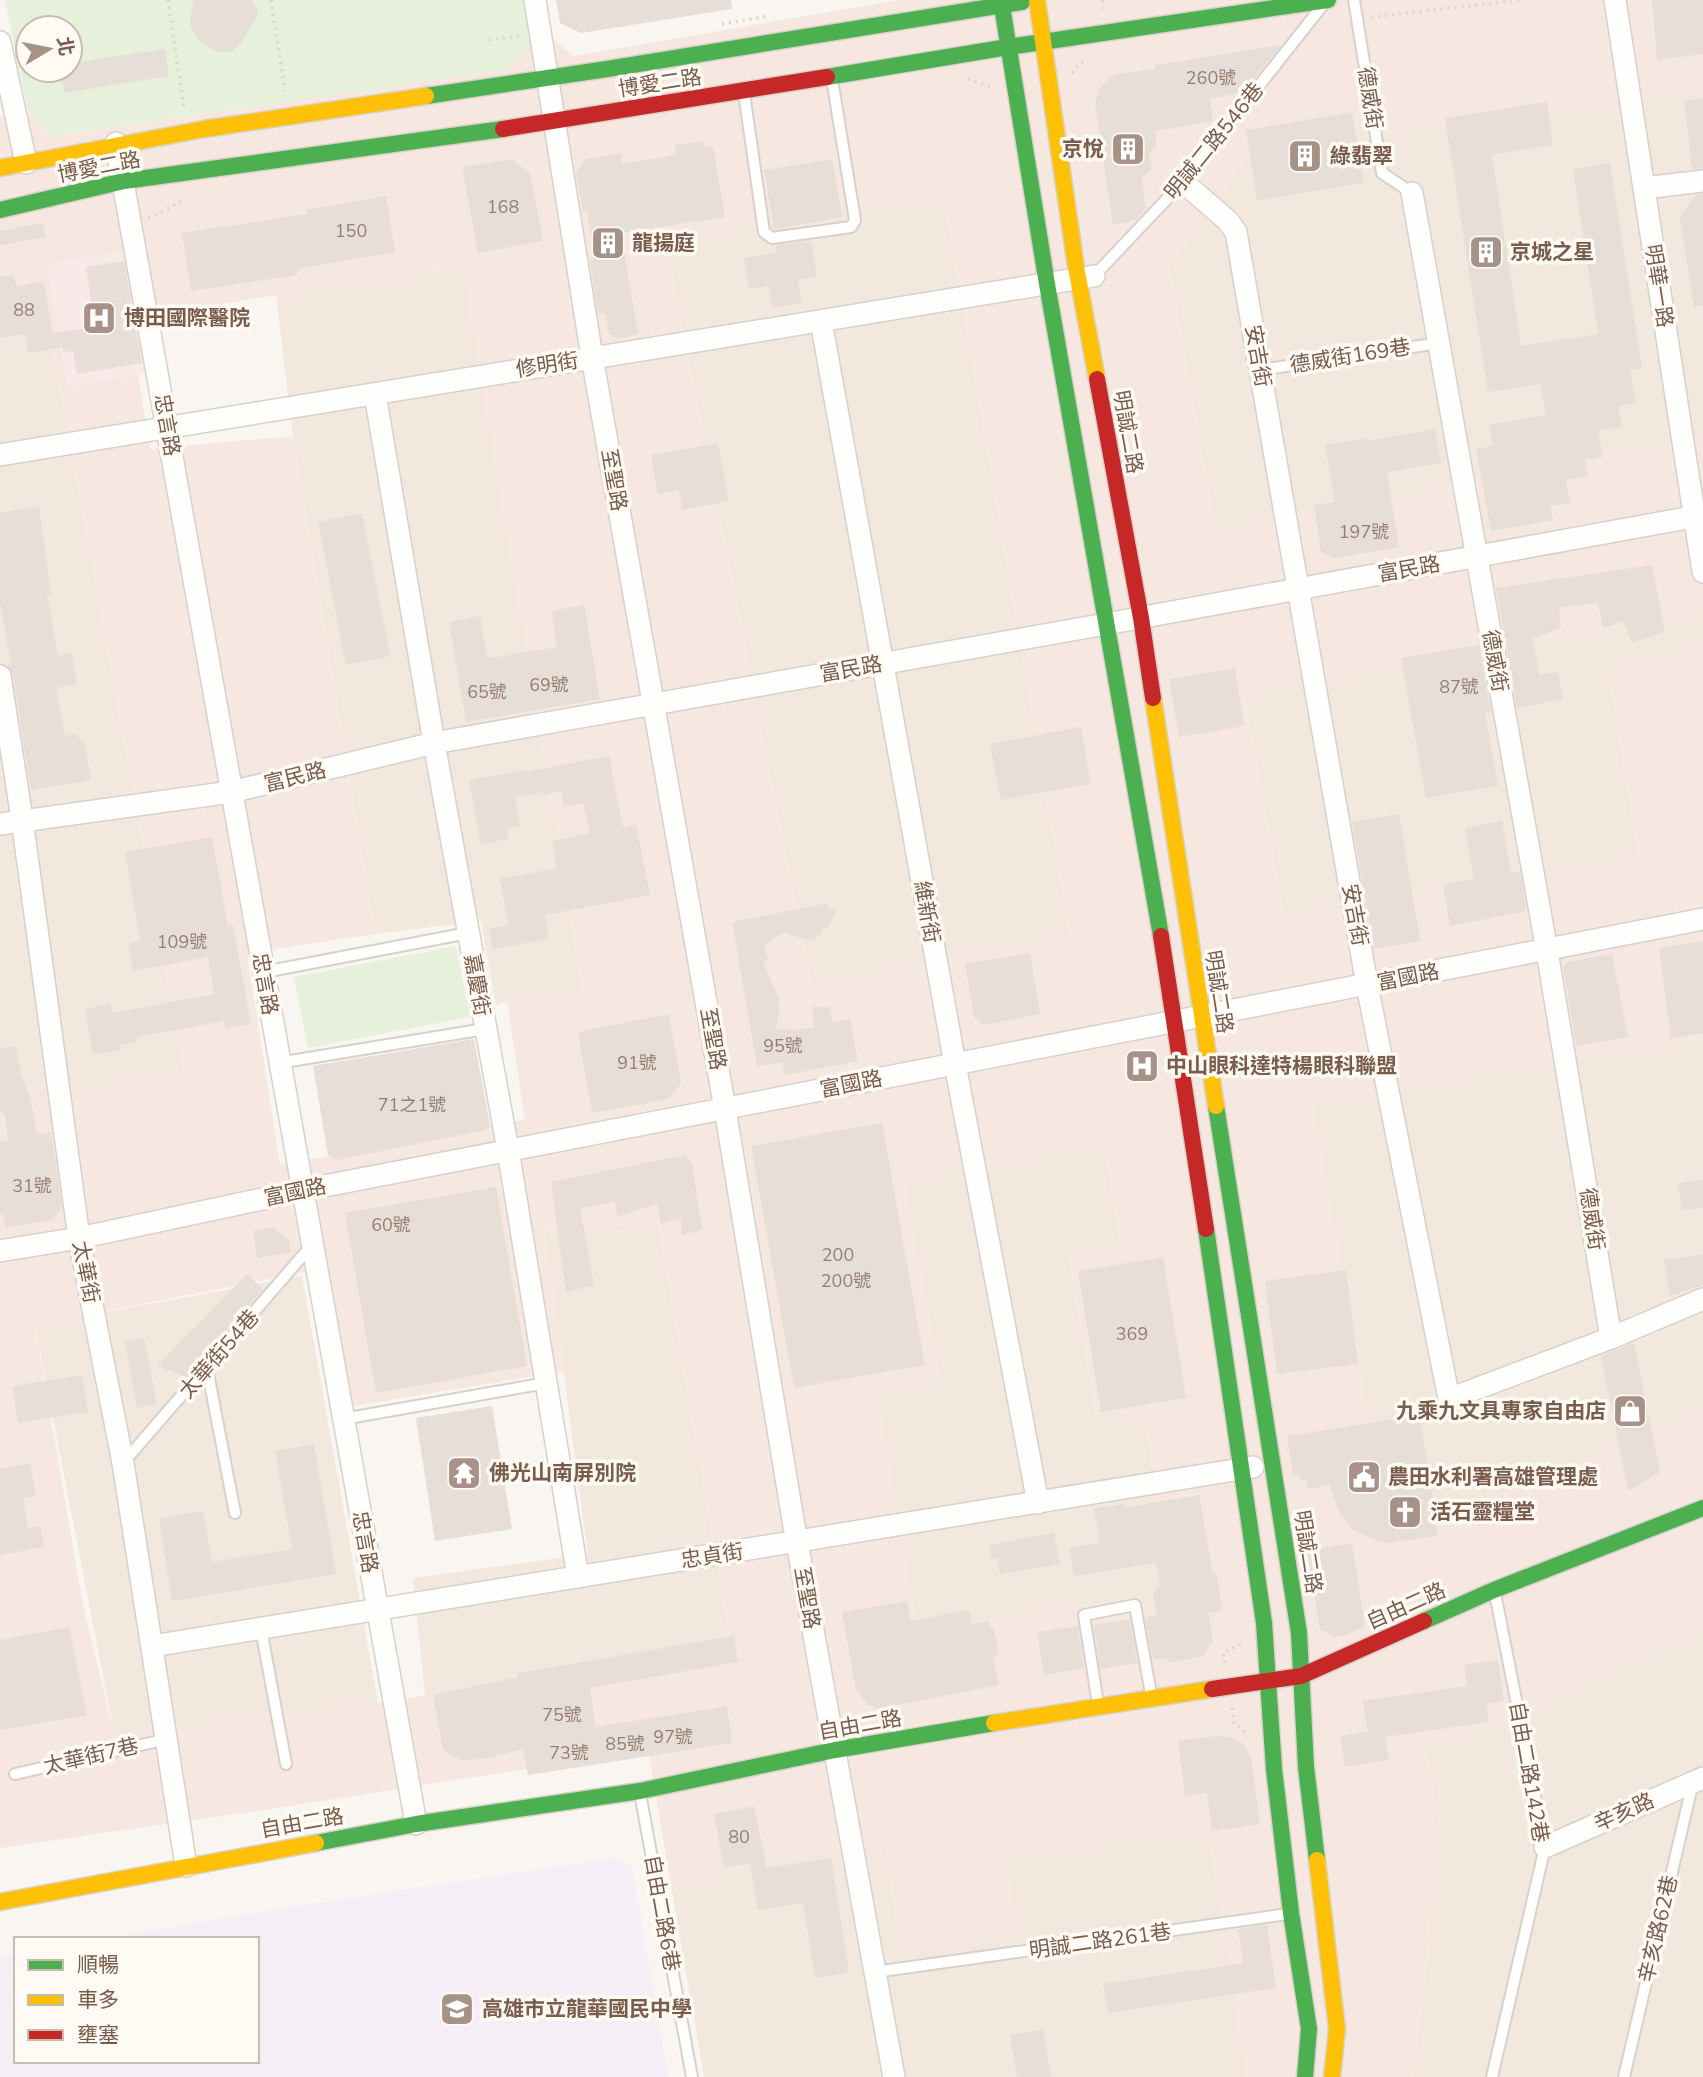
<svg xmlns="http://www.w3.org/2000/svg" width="1703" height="2077" viewBox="0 0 1703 2077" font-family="'Nunito Sans','Noto Sans TC',sans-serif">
	<rect width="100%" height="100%" fill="#f9f5f0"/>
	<g fill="#f2e8de">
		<path d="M1703,85V437L1216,533L1169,267L1249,154Z"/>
		<path d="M944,197L1070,934L812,989L665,238Z"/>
		<path d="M463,267L583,995L507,1001L496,1005L481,921L375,934L293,436L276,295Z"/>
		<path d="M50,333L184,1072L0,1107V343Z"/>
		<path d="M1703,611V650L1608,668L1639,859L1283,913L1244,693Z"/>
		<path d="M1703,1038V1409L1390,1541L1312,1100Z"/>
		<path d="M1105,1144L1121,1250L1069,1257L1096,1416L1144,1409L1172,1595L917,1630L877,1391L940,1379L904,1178Z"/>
		<path d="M658,1221L733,1655L425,1696L413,1578L588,1554L545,1232Z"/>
		<path d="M302,1276L378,1703L115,1738L35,1325Z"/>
		<path d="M1703,1632V2077H1412L1429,1949L1433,1792L1425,1749Z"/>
		<path d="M1207,1825L1246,2077H704L671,1885L886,1841L900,1956L1006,1859Z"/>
	</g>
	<path fill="#f6e8e1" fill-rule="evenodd" d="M899,0H1703V85L1249,154L1169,267L1216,533L1703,437V611L1244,694L1283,913L1639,859L1608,668L1703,650V1038L1313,1101L1390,1540L1703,1409V1632L1425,1749L1433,1792L1429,1949L1412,2077H1245L1207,1825L1007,1859L1018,1935L900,1956L886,1841L671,1885L648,1750L283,1807L0,1848V1107L184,1072L50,334L0,343V116L28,112L50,137L506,69L531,42L555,40L574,56ZM944,197L1070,934L812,989L665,238ZM462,267L583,995L507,1001L525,1120L280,1165L247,953L375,934L293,436L150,449L129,318ZM1105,1144L1121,1250L1069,1256L1096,1416L1144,1409L1172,1595L917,1629L878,1391L940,1380L905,1178ZM658,1221L733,1654L115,1738L83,1605L35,1325L326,1268L348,1407L566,1371L545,1232Z"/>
	<path fill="#f6eef6" d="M613,1858L632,1867L668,2077H0V1957L16,1954V2061H257V1939H103L259,1912Z"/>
	<path fill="#fae9e9" d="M131,250L151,373L67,386L47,264Z"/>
	<g fill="#e7f0db" fill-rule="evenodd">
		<path d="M5,0H524L531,42L507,69L50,137L28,112ZM28,28H70V70H28Z"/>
		<path d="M456,946L470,1017L308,1048L294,977Z"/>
	</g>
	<g fill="#e6ded7">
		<path d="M194,0H251L257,9L258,16L238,47L233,51L223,52L216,51L200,42L191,27L190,17Z"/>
		<path d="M556,0H731L732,9L581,33L560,23Z"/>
		<path d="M1652,0H1703V54L1657,60Z"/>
		<path d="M1281,45L1244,92L1210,99L1213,121L1155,131L1157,145L1149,154L1152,168L1142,179L1146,209L1136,220L1113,225L1095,104L1100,87L1114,74L1156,69L1155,65Z"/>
		<path d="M165,49L169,76L64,93L61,70H70V63Z"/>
		<path d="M1703,98V168L1692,169L1684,101Z"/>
		<path d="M1547,102L1553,145L1492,155L1521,346L1598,334L1573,169L1610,163L1642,368L1630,370L1636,403L1618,406L1622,427L1598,431L1603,457L1585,460L1588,476L1566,480L1570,503L1550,506L1553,520L1491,531L1476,449L1493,446L1489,425L1546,415L1540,384L1488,392L1445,118Z"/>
		<path d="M1352,112L1364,183L1257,201L1246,130Z"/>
		<path d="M703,141L704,148L713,146L725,217L621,233L638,334L622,339L614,337L609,333L605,313L598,314L590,259L594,258L587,211L583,212L576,172L586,159L621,153L622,164L676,155L675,145Z"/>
		<path d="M512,159L530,174L543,241L478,253L462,167Z"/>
		<path d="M832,159L842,217L774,229L764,170Z"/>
		<path d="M1703,194V306L1694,307L1680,217L1696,195Z"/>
		<path d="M386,196L395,252L297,269V275L191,291L182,233L307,214L306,210Z"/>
		<path d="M43,223L46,237L0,245V231Z"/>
		<path d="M811,241L817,277L798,280L802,303L772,308L769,286L749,289L744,258L777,252L776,245Z"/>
		<path d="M124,261L142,363L77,374L73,351L63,352V347L28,353L25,334L0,338V277L14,275L16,286L44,282L53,333L95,327L86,267Z"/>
		<path d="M1435,429L1441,463L1387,472L1399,547L1334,558L1321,552L1314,505L1335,502L1325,445L1366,438L1367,441Z"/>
		<path d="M718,443L729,501L682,510L679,490L658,494L651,455Z"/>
		<path d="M39,507L51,594L47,595L58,656L72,653L77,684L56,688L65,736L75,734L85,744L91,780L31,790L13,674L7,665L11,664L0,602V513Z"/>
		<path d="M362,513L390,656L346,665L318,522Z"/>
		<path d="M1652,565L1665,632L1632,642L1623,621L1603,628L1598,603L1559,607L1561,627L1533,639L1539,675L1558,672L1563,699L1517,708L1496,588Z"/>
		<path d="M584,605L600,699L466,722L449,622L480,616L487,658L498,657L557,647L551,611Z"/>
		<path d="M1479,645L1491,712L1485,713L1498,786L1426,798L1401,658Z"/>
		<path d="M1235,668L1244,726L1179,737L1169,679Z"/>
		<path d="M1081,727L1091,784L1001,800L990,744Z"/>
		<path d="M609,756L623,827L636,825L650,895L545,915L549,939L493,949L489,929L508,925L500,879L557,868L552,841L590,833L583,803L564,806L561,791L544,795V792L515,797L520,826L507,829L508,839L481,844L469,780L524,770L525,772Z"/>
		<path d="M1399,814L1420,941L1374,949L1352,822Z"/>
		<path d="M1502,821L1511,873L1520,872L1526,906L1523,912L1450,926L1443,885L1474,879L1465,828Z"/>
		<path d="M212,837L228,926L233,925L251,1024L225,1029L224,1021L137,1037V1042L120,1045L121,1050L93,1055L85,1009L110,1004L112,1013L214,994L208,957L133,971L128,944L140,941L125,852Z"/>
		<path d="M828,903V908L836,911L828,928H823L821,935L811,941L784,933L773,938L764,946L768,960L763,961L778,997L779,1009L776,1029L799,1030L814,1027L812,1007H829L833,1022L850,1019L858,1061L785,1075L782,1062L757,1066L732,922Z"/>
		<path d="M1703,941V1033L1671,1039L1659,948Z"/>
		<path d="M1030,953L1040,1014L983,1025L974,1017L965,964Z"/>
		<path d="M1612,954L1628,1037L1576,1046L1563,967L1568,962Z"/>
		<path d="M669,1014L681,1083L677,1089L669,1099L592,1113L578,1032Z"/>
		<path d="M474,1039L490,1126L486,1130L337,1160L328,1155L313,1066Z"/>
		<path d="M16,1046L21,1074L31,1101L37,1135L51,1132L62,1207L53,1219L6,1228L3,1214L0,1215V1142L8,1141L5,1115L0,1111V1048Z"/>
		<path d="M882,1123L925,1365L794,1388L751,1146Z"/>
		<path d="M685,1155L692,1164L702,1230L682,1235L681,1218L661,1224L657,1204L617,1217L615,1202L580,1208L594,1285L566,1292L551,1182Z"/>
		<path d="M1703,1180V1208L1682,1210L1678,1183Z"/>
		<path d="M496,1187L527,1366L376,1393L345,1213Z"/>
		<path d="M272,1227L289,1240L291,1252L257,1258L253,1231Z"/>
		<path d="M1703,1254V1285L1670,1296L1664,1260Z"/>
		<path d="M1163,1257L1186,1398L1101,1412L1078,1271Z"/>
		<path d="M1346,1270L1358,1364L1277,1374L1265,1281Z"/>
		<path d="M247,1274L263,1289L187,1377L157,1366Z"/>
		<path d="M144,1338L157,1404L137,1408L125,1342Z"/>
		<path d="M1634,1343L1660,1472L1628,1491L1601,1356Z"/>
		<path d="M82,1375L88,1412L18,1423L12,1386Z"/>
		<path d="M492,1406L512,1529L435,1541L416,1418Z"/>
		<path d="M1420,1415L1438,1536L1386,1543L1374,1540L1352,1529L1339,1513L1330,1485L1308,1489L1306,1480L1300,1481L1299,1474L1293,1475L1287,1436Z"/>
		<path d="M314,1445L336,1574L172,1601L159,1519L203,1511L212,1562L292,1549L275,1451Z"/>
		<path d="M30,1463L36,1496L23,1498L28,1528L40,1526L44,1547L0,1555V1469Z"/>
		<path d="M1199,1495L1213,1574L1216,1573L1223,1611L1208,1613L1213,1641L1203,1656L1168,1663L1167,1658L1153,1660L1145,1617L1157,1615L1153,1594L1160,1586L1156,1563L1074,1576L1070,1548L1100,1543L1094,1508L1124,1504V1508Z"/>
		<path d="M1054,1533L1060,1564L1000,1574L997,1558L992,1559L989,1545Z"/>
		<path d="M1352,1543L1365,1626L1346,1635L1335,1637L1320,1630L1307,1550Z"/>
		<path d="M907,1601L911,1621L969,1610L972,1624L989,1621L991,1630L994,1629L999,1655L993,1656L999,1685L878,1709L868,1704L856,1690L842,1612Z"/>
		<path d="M1130,1619L1137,1663L1100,1669L1094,1625Z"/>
		<path d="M1078,1626L1084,1668L1044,1675L1037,1632Z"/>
		<path d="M69,1627L87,1715L0,1730V1640Z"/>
		<path d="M734,1636L738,1662L590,1688L596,1727L727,1706L732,1743L528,1775L523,1749L487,1758L462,1761L443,1750L433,1695L518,1677L517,1673Z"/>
		<path d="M1498,1660L1504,1701L1487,1704L1489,1722L1385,1737L1389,1760L1345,1767L1340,1736L1368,1732L1363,1701L1467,1686L1464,1665Z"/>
		<path d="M1216,1736L1232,1738L1242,1743L1248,1751L1252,1763L1260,1824L1212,1831L1207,1793L1185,1796L1178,1741Z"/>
		<path d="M754,1806L767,1868L831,1858L849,1973L815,1978L803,1903L758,1910L750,1863L724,1868L714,1814Z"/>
		<path d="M1267,1925L1276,1988L1108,2013L1103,1984L1243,1963L1238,1929Z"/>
		<path d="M1043,2030L1051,2077H1017L1010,2035Z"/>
	</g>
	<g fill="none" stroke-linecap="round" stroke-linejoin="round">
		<g stroke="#d7d1cb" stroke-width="14">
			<g id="lane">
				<path d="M1354,0L1382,173L1412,193"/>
				<path d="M744,93L764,232L772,238L851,227L855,220L832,79"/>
				<path d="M1094,276L1183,182L1322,6"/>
				<path d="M1260,370L1439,343"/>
				<path d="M264,972L468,933"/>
				<path d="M278,1063L485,1029"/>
				<path d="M207,1368L235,1513"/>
				<path d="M343,1419L546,1383"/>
				<path d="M123,1463L311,1246"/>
				<path d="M261,1629L286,1764"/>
				<path d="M1098,1704L1084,1615L1135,1605L1151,1694"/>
				<path d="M15,1774L167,1739"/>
				<path d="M640,1793L692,2077"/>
				<path d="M875,1972L1288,1914"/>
				<path d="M1492,2077L1545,1847L1495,1593"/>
				<path d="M1624,2077L1693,1782"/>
			</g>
		</g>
		<g stroke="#d7d1cb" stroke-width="24">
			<g id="street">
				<path d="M535,0L592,357L725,1109L793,1520L894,2077"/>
				<path d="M1615,0L1703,572"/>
				<path d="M0,42L26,163"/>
				<path d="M116,143L416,1824"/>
				<path d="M1183,182L1228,221L1236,232L1367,985L1449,1399L1611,1338L1703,1299"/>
				<path d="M1644,188L1703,181"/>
				<path d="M1412,193L1547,951L1611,1338"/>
				<path d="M821,321L955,1064L1038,1503"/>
				<path d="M375,394L434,743L508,1150L578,1577"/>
				<path d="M0,455L1094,276"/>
				<path d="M0,676L22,819L79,1238L123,1463L186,1866"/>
				<path d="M0,824L231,792L434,743L1106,624L1703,515"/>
				<path d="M0,1251L79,1238L304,1190L1703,919"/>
				<path d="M152,1646L1253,1467"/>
				<path d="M1545,1847L1703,1778"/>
			</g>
		</g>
		<g stroke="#d9d2cb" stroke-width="19">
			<g id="fast">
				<path d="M1001,0L1047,284L1161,936"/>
				<path d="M827,77L1008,47L1328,0"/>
				<path d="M426,96L607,69L1022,2"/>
				<path d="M0,210L124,181L503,129"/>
				<path d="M1216,1106L1299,1633L1306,1767L1317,1860"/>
				<path d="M1206,1229L1264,1623L1274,1769L1291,1913L1309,2029L1305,2077"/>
				<path d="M1424,1621L1494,1590L1703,1508"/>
				<path d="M316,1843L416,1824L640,1791L835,1750L994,1723"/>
			</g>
		</g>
		<g stroke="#d9d2cb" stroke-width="19">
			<g id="slow">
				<path d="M1037,0L1076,267L1097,379"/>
				<path d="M0,168L204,129L426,96"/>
				<path d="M1153,698L1216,1106"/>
				<path d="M994,1723L1212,1689"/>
				<path d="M1317,1860L1337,2029L1332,2077"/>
				<path d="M0,1902L316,1843"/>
			</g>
		</g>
		<g stroke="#d9d2cb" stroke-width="19">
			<g id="jam">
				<path d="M503,129L827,77"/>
				<path d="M1097,379L1141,618L1153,698"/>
				<path d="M1161,936L1206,1229"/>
				<path d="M1212,1689L1301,1676L1424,1621"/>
			</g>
		</g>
		<g stroke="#dcd5d0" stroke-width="3.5" stroke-dasharray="2 5" stroke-linecap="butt">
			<path d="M168,0L184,108"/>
			<path d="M271,0L285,91"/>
			<path d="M1102,0L1104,11"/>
			<path d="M1371,17L1521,0"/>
			<path d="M722,24L769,16"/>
			<path d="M489,40L521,36"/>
			<path d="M1072,73L1078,65L1086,60"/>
			<path d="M968,79L991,87"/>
			<path d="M148,217L156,215L185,199"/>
			<path d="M1225,1663L1223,1653L1242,1644"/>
			<path d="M1232,1708L1234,1724L1247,1733"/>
		</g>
		<use href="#lane" stroke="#fefefd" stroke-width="10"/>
		<use href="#street" stroke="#fefefd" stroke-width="21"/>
		<use href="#fast" stroke="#4caf50" stroke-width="16"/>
		<use href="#slow" stroke="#ffc107" stroke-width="16"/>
		<use href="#jam" stroke="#c62828" stroke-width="16"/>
	</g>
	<defs>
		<g id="building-square" transform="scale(1.75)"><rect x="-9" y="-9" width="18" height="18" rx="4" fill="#a69286" stroke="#fffaf3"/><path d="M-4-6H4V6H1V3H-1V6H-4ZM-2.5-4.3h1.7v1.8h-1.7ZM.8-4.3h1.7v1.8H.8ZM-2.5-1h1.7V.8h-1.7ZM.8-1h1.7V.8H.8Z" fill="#fff"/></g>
		<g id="hospital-square" transform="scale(1.75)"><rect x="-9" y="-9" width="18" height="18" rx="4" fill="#a69286" stroke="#fffaf3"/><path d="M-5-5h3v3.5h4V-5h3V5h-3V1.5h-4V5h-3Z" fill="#fff"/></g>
		<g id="shop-square" transform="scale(1.75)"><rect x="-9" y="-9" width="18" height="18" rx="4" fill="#a69286" stroke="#fffaf3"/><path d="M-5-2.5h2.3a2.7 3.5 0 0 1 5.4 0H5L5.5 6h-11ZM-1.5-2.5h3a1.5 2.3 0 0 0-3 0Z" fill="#fff"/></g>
		<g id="temple-square" transform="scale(1.75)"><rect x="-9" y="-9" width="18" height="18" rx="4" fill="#a69286" stroke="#fffaf3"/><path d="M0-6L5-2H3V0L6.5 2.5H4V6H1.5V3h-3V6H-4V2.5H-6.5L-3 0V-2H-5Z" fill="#fff"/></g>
		<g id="civic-square" transform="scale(1.75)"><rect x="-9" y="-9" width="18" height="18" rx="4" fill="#a69286" stroke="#fffaf3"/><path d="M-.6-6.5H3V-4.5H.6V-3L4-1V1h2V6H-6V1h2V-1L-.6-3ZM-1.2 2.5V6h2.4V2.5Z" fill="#fff"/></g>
		<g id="church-square" transform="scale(1.75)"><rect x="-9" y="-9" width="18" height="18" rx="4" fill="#a69286" stroke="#fffaf3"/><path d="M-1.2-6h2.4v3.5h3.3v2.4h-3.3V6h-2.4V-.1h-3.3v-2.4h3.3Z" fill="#fff"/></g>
		<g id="school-square" transform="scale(1.75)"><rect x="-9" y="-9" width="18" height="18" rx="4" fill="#a69286" stroke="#fffaf3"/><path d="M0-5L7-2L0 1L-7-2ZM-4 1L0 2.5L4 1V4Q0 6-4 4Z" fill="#fff"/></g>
	</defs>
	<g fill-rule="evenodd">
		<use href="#building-square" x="1128" y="149"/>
		<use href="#building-square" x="1305" y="156"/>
		<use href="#building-square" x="608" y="243"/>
		<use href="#building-square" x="1486" y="252"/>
		<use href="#hospital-square" x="99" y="318"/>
		<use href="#hospital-square" x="1142" y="1066"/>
		<use href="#shop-square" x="1630" y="1411"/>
		<use href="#temple-square" x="464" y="1473"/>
		<use href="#civic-square" x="1364" y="1477"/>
		<use href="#church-square" x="1405" y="1512"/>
		<use href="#school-square" x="457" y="2009"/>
	</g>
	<g text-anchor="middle" stroke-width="7" stroke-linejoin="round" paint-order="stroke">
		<g font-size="18" fill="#977e72">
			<text x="1211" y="84">260號</text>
			<text x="503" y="213">168</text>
			<text x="351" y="237">150</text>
			<text x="24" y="316">88</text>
			<text x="1364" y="538">197號</text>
			<text x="549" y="691">69號</text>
			<text x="1459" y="693">87號</text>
			<text x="487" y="698">65號</text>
			<text x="182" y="948">109號</text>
			<text x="783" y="1052">95號</text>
			<text x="637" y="1069">91號</text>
			<text x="412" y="1111">71之1號</text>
			<text x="32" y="1192">31號</text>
			<text x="391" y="1231">60號</text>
			<text x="838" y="1261">200</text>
			<text x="846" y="1287">200號</text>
			<text x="1132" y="1340">369</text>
			<text x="562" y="1721">75號</text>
			<text x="673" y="1743">97號</text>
			<text x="625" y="1750">85號</text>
			<text x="569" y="1759">73號</text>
			<text x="739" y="1843">80</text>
		</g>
		<g font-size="21" fill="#7a5c4d" stroke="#fffaf3">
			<text transform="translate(660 83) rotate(-9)" y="7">博愛二路</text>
			<text transform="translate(1370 98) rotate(81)" y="7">德威街</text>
			<text transform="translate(1214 141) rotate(-51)" y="7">明誠二路546巷</text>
			<text transform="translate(99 167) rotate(-11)" y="7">博愛二路</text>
			<text transform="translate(1659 286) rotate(81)" y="7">明華一路</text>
			<text transform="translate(1258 356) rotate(80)" y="7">安吉街</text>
			<text transform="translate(1350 356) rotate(-9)" y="7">德威街169巷</text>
			<text transform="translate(547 365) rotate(-9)" y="7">修明街</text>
			<text transform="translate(167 425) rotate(80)" y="7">忠言路</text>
			<text transform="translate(1128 432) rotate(80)" y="7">明誠二路</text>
			<text transform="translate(614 480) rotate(80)" y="7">至聖路</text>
			<text transform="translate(1409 569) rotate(-10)" y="7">富民路</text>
			<text transform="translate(1495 661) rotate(80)" y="7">德威街</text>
			<text transform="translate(851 669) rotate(-10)" y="7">富民路</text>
			<text transform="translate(295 777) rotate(-14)" y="7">富民路</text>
			<text transform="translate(927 912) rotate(80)" y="7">維新街</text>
			<text transform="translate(1355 915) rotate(80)" y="7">安吉街</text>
			<text transform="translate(1408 977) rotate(-11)" y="7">富國路</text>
			<text transform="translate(265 984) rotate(80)" y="7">忠言路</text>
			<text transform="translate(477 985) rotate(80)" y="7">嘉慶街</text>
			<text transform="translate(1219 992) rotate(81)" y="7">明誠二路</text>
			<text transform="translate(713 1039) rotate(80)" y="7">至聖路</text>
			<text transform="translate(851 1084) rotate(-11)" y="7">富國路</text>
			<text transform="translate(295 1192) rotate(-12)" y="7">富國路</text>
			<text transform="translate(1592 1219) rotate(81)" y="7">德威街</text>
			<text transform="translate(86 1272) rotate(79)" y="7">太華街</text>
			<text transform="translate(219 1354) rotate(-49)" y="7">太華街54巷</text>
			<text transform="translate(365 1542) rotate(80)" y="7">忠言路</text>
			<text transform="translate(1308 1552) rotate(81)" y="7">明誠二路</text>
			<text transform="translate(712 1556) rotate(-9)" y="7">忠貞街</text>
			<text transform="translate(807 1598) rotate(80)" y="7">至聖路</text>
			<text transform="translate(1406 1606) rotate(-24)" y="7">自由二路</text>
			<text transform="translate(860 1725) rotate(-10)" y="7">自由二路</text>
			<text transform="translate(91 1756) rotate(-13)" y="7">太華街7巷</text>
			<text transform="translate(1529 1772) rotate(80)" y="7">自由二路142巷</text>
			<text transform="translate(1624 1812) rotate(-24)" y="7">辛亥路</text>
			<text transform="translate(302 1823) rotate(-10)" y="7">自由二路</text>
			<text transform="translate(662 1913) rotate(80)" y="7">自由二路6巷</text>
			<text transform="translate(1658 1929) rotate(-77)" y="7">辛亥路62巷</text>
			<text transform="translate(1100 1941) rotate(-8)" y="7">明誠二路261巷</text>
		</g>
		<g font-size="21" font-weight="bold" fill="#7a5c4d" stroke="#fffaf3" text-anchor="start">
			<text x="1104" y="156" text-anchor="end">京悅</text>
			<text x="1330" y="163">綠翡翠</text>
			<text x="632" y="250">龍揚庭</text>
			<text x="1510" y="259">京城之星</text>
			<text x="124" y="325">博田國際醫院</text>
			<text x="1166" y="1073">中山眼科達特楊眼科聯盟</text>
			<text x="1606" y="1418" text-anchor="end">九乘九文具專家自由店</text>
			<text x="489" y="1480">佛光山南屏別院</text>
			<text x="1388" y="1484">農田水利署高雄管理處</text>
			<text x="1430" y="1519">活石靈糧堂</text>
			<text x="482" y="2016">高雄市立龍華國民中學</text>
		</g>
	</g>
	<rect x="14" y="1937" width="245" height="126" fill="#fffaf3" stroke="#cabbb1" stroke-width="2"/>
	<rect x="28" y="1960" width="35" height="10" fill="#4caf50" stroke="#cabbb1" stroke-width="2"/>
	<text x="77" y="1972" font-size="21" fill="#7a5c4d">順暢</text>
	<rect x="28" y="1995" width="35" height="10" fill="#ffc107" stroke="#cabbb1" stroke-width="2"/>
	<text x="77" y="2007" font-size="21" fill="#7a5c4d">車多</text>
	<rect x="28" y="2030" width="35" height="10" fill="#c62828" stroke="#cabbb1" stroke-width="2"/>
	<text x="77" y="2042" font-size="21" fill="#7a5c4d">壅塞</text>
	<g transform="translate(49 49) rotate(80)"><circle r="33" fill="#fffaf3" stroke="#cabbb1" stroke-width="2"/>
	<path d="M0-5L12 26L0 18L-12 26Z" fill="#a69286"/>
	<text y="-10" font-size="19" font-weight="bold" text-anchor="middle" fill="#7a5c4d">北</text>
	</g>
</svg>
